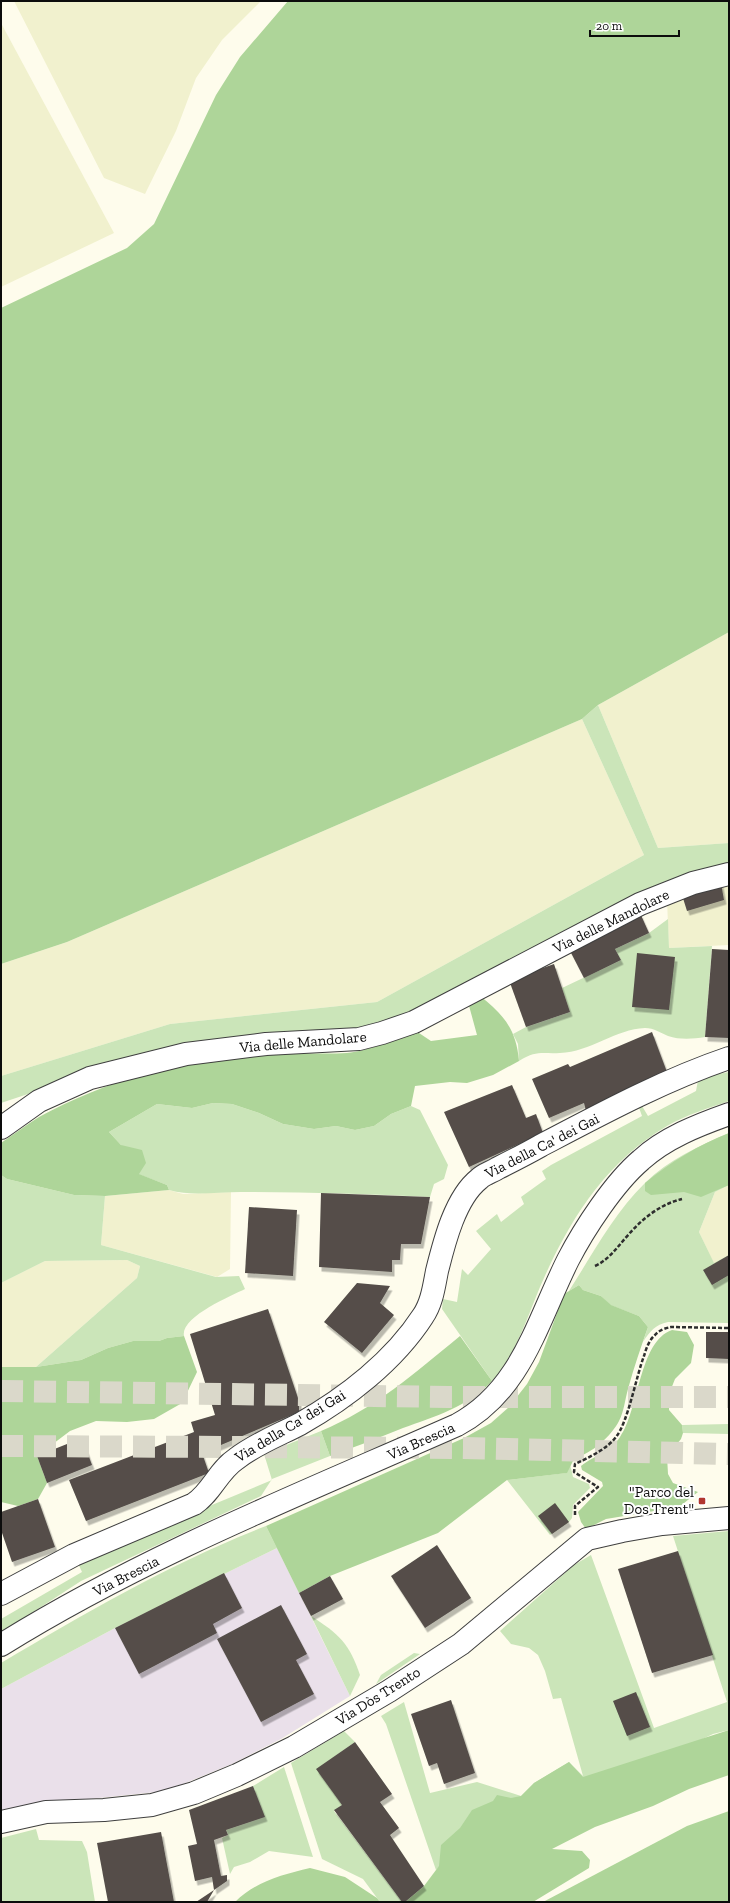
<svg xmlns="http://www.w3.org/2000/svg" width="730" height="1903" viewBox="0 0 730 1903" font-family="'Zilla Slab',serif">
	<defs>
		<filter id="shadow"><feDropShadow dx="2.5" dy="4.5" stdDeviation="0" flood-color="#0004"/></filter>
	</defs>
	<rect width="100%" height="100%" fill="#fefcec"/>
	<path fill="#eae0ea" d="M277,1548L350,1696L281,1739L232,1764L166,1791L42,1804L1,1812V1689L115,1628Z"/>
	<g fill="#f1f1ce">
		<path d="M14,1H261L222,40L196,78L176,131L145,194L104,178Z"/>
		<path d="M1,23L114,233L1,287Z"/>
		<path d="M729,632V843L658,848L598,705Z"/>
		<path d="M582,719L644,855L377,1002L170,1024L1,1076V964L67,942Z"/>
		<path d="M729,881V945L669,948L667,900Z"/>
		<path d="M729,1185V1255L714,1264L699,1232L715,1192Z"/>
		<path d="M169,1190L183,1194L231,1192L230,1269L217,1277L101,1245L105,1196Z"/>
		<path d="M127,1260L140,1266L137,1278L36,1367H1V1283L45,1261Z"/>
	</g>
	<g fill="#cbe5b9">
		<path d="M598,705L658,848L729,843V868L389,1022L31,1093L1,1103V1076L170,1024L377,1002L644,855L582,719Z"/>
		<path d="M668,919L669,948L712,946L705,1037C693,1039 680,1040 668,1036C661,1033 654,1028 645,1028C616,1029 590,1052 560,1053C541,1054 537,1050 519,1061L518,1044L513,1034L526,1027L570,1012L562,988L621,960L615,949L649,933Z"/>
		<path d="M729,1072V1101C709,1108 686,1115 667,1126C605,1162 568,1222 540,1287C527,1318 515,1356 492,1381L442,1309L443,1299L457,1302L462,1269L468,1275L491,1249L476,1231L497,1214L501,1222L524,1204L521,1197L546,1179L542,1171L551,1165L642,1116L637,1102L639,1101L648,1116L696,1091L699,1075H713Z"/>
		<path d="M213,1103L232,1104L259,1113L283,1124L314,1129L336,1126L355,1130L374,1126L391,1114L411,1106L420,1110L448,1165L444,1179L434,1184L430,1197C369,1194 308,1192 247,1192C221,1191 194,1197 169,1190L167,1185L138,1174L121,1145L109,1132L157,1104L192,1108Z"/>
		<path d="M729,1133V1185L715,1192L699,1232L714,1263L729,1255V1323L668,1322C655,1325 650,1331 643,1342L648,1327L639,1316L610,1305L601,1296L583,1290L579,1285L569,1291C592,1255 614,1213 645,1183C668,1160 699,1146 729,1133Z"/>
		<path d="M1,1175L7,1179L74,1195L105,1196L101,1245L216,1277L239,1276L245,1289C231,1296 180,1317 184,1336L167,1338L159,1341H133L108,1348L81,1360L36,1367L137,1278L140,1266L127,1260L45,1261L1,1283Z"/>
		<path d="M729,1424V1434L683,1433L682,1425Z"/>
		<path d="M321,1431L330,1456L272,1479L261,1496L81,1581L1,1633V1619L82,1572L77,1561L272,1480L264,1454Z"/>
		<path d="M570,1464L573,1477L589,1484L590,1488L573,1505L572,1518L569,1522L550,1535L507,1480L566,1473Z"/>
		<path d="M266,1526L277,1548L115,1628L1,1689V1663C87,1612 173,1562 266,1526Z"/>
		<path d="M729,1531V1730L713,1734L440,1866L436,1870L386,1724L381,1716L404,1702L430,1793L477,1782L521,1796L534,1783L569,1762L583,1776L561,1698L553,1699L545,1671L538,1655L529,1648L511,1644L500,1631L574,1565L591,1555L654,1728L727,1702L673,1536Z"/>
		<path d="M311,1616C339,1634 349,1643 360,1675L350,1696Z"/>
		<path d="M414,1653L420,1654L376,1684L381,1675Z"/>
		<path d="M344,1731L355,1742L317,1769L342,1805L334,1811L402,1902H380L363,1879L322,1859L291,1763Z"/>
		<path d="M284,1767L313,1857L269,1851L250,1862L234,1867L230,1874L222,1838L228,1835L226,1830L264,1817L253,1786Z"/>
		<path d="M36,1829L39,1840L82,1841L87,1852L95,1902H1V1838Z"/>
	</g>
	<g fill="#aed599">
		<path d="M288,1H729V632L598,705L582,719L67,942L1,964V308L127,248L154,224L216,95L240,57Z"/>
		<path d="M480,996C504,1015 516,1029 519,1061L493,1075L467,1083L450,1082L415,1086L411,1106L391,1114L374,1126L355,1130L336,1126L314,1129L283,1124L259,1113L232,1104L213,1103L192,1108L157,1104L109,1132L121,1145L142,1150L146,1163L139,1174L167,1185L169,1190L105,1196L74,1195L7,1179L1,1175V1143C14,1134 26,1125 39,1117C105,1081 178,1061 253,1054C284,1051 316,1055 347,1053C368,1051 397,1039 416,1031L431,1041L477,1035L468,1002Z"/>
		<path d="M729,1133V1185L701,1197L684,1192L651,1195L645,1191V1183C671,1162 698,1145 729,1133Z"/>
		<path d="M579,1285L583,1290L601,1296L611,1305L639,1316L648,1327C641,1347 634,1367 628,1389C625,1399 624,1412 619,1421C612,1435 591,1455 575,1457L567,1473L507,1480L438,1533L330,1576L299,1593L266,1526L464,1438L491,1423L509,1407L527,1384L539,1362L564,1294Z"/>
		<path d="M672,1330L687,1332L694,1345L691,1363L675,1379L669,1394V1410L682,1425L683,1433L681,1439L667,1456L668,1474L673,1483L698,1492L679,1507L606,1519L586,1529L581,1522L578,1512L603,1486L602,1482L582,1470L581,1466C595,1455 610,1452 620,1437C639,1410 639,1341 672,1330Z"/>
		<path d="M184,1336L197,1372L182,1403L154,1419L127,1422L96,1421L70,1431L37,1456L47,1483L38,1499L18,1506L1,1502V1367H36L81,1360L108,1348L133,1341H159L167,1338Z"/>
		<path d="M460,1336L492,1381C469,1406 434,1417 403,1428C379,1438 354,1447 330,1456L321,1431C374,1409 415,1373 460,1336Z"/>
		<path d="M729,1730V1775L689,1789L653,1806L595,1827L552,1849L582,1851L590,1860L589,1868L533,1902H405L424,1886L439,1866L441,1845L460,1828L472,1810L493,1801L497,1795L511,1798L521,1796L534,1783L569,1762L583,1777Z"/>
		<path d="M729,1811V1902H543L687,1826Z"/>
		<path d="M310,1868L345,1877L377,1898L380,1902H235C256,1881 282,1875 310,1868Z"/>
	</g>
	<g fill="#544e49" filter="url(#shadow)">
		<path d="M721,883L724,900L687,911L682,895Z"/>
		<path d="M640,913L649,933L615,949L621,960L584,978L568,947Z"/>
		<path d="M712,949L729,950V1038L705,1037Z"/>
		<path d="M637,953L675,957L669,1010L632,1007Z"/>
		<path d="M554,964L570,1012L526,1027L509,980Z"/>
		<path d="M652,1032L667,1072L586,1111L584,1103L549,1118L532,1079L568,1064L570,1067Z"/>
		<path d="M512,1085L526,1118L536,1114L543,1133L469,1167L444,1112Z"/>
		<path d="M321,1193L430,1197L421,1244H401L400,1260H392V1272L319,1267Z"/>
		<path d="M249,1207L297,1210L293,1276L245,1273Z"/>
		<path d="M729,1255V1275L712,1285L703,1270Z"/>
		<path d="M357,1283L390,1286L380,1303L394,1315L362,1353L324,1322Z"/>
		<path d="M268,1309L299,1401V1412L202,1453L209,1473L86,1521L69,1480L194,1432L191,1422L215,1415L190,1334Z"/>
		<path d="M706,1332H729V1359L706,1358Z"/>
		<path d="M82,1438L92,1465L47,1483L37,1456Z"/>
		<path d="M38,1499L55,1547L12,1562L1,1530V1512Z"/>
		<path d="M555,1503L569,1522L552,1534L538,1516Z"/>
		<path d="M437,1545L471,1598L425,1628L391,1576Z"/>
		<path d="M678,1551L713,1655L652,1673L618,1569Z"/>
		<path d="M224,1573L242,1608L213,1624L217,1633L139,1674L115,1628Z"/>
		<path d="M330,1576L343,1599L311,1616L299,1593Z"/>
		<path d="M281,1605L307,1654L296,1660L314,1694L261,1722L217,1639Z"/>
		<path d="M636,1692L650,1727L627,1736L613,1701Z"/>
		<path d="M451,1700L475,1773L444,1784L437,1763L429,1766L411,1714Z"/>
		<path d="M355,1742L392,1794L380,1802L399,1828L390,1835L424,1886L405,1902H402L334,1810L342,1805L316,1769Z"/>
		<path d="M253,1786L265,1817L226,1830L228,1835L214,1840L221,1876L227,1875V1881L214,1890L207,1902H196L214,1890L212,1877L195,1881L188,1846L197,1844L189,1810Z"/>
		<path d="M161,1832L174,1902H108L97,1843Z"/>
	</g>
	<g fill="none" stroke-linecap="round" stroke-linejoin="round">
		<g stroke="#dad8ca" stroke-width="22" stroke-dasharray="22 11" stroke-linecap="butt">
			<path d="M1,1391L449,1397H729"/>
			<path d="M1,1446L463,1448L729,1454"/>
		</g>
		<g stroke="#3f3f3f" stroke-width="24">
			<g id="minor">
				<path d="M1,1128L39,1101L90,1078L186,1054L266,1044L359,1039L382,1033L414,1022L640,904L693,883L729,874"/>
				<path d="M1,1594L74,1555L194,1504C212,1492 218,1471 236,1459C255,1444 279,1435 300,1424C346,1398 394,1361 423,1316C432,1303 434,1286 437,1271C444,1243 455,1198 479,1179C484,1174 492,1172 498,1168C512,1161 526,1154 540,1146C601,1114 664,1080 729,1058"/>
				<path d="M1,1645C144,1556 303,1493 457,1425C521,1391 537,1322 568,1260C584,1229 614,1183 641,1160C665,1138 698,1125 729,1114"/>
				<path d="M1,1822L46,1812L104,1810L152,1805L194,1793L237,1775L294,1747L389,1691L461,1644L587,1539L622,1531L662,1524L729,1518"/>
			</g>
		</g>
		<g stroke="#2e2e2e" stroke-width="2.5" stroke-dasharray="4 2" stroke-linecap="butt">
			<path d="M595,1266C610,1259 618,1246 629,1234C643,1218 661,1204 682,1199"/>
			<path d="M575,1515V1506L598,1487L574,1472L575,1464C588,1458 607,1449 616,1437C628,1422 636,1377 644,1356C646,1349 649,1340 655,1335C659,1330 666,1328 671,1327L729,1328"/>
		</g>
		<use href="#minor" stroke="#fff" stroke-width="22"/>
	</g>
	<rect fill="#b1362f" stroke="#fff" stroke-width="1.5" x="698" y="1497" width="8" height="8" rx="2"/>
	<g text-anchor="middle" stroke-width="4" stroke-linejoin="round" paint-order="stroke">
		<g font-size="15" fill="#0c0c0c" stroke="#fff">
			<text transform="translate(611 921) rotate(-26)" y="5">Via delle Mandolare</text>
			<text transform="translate(303 1042) rotate(-5)" y="5">Via delle Mandolare</text>
			<text transform="translate(542 1146) rotate(-27)" y="5">Via della Ca' dei Gai</text>
			<text transform="translate(290 1426) rotate(-31)" y="5">Via della Ca' dei Gai</text>
			<text transform="translate(421 1441) rotate(-24)" y="5">Via Brescia</text>
			<text transform="translate(126 1576) rotate(-27)" y="5">Via Brescia</text>
			<text transform="translate(378 1696) rotate(-32)" y="5">Via Dòs Trento</text>
		</g>
		<g font-size="15" fill="#0c0c0c" stroke="#fff" text-anchor="end">
			<text x="694" y="1497">"Parco del<tspan x="694" dy="17">Dos Trent"</tspan></text>
		</g>
	</g>
	<rect width="730" height="1903" fill="none" stroke="#0c0c0c" stroke-width="4"/>
	<path d="M590 30v6h89v-6" fill="none" stroke="#0c0c0c" stroke-width="2"/>
	<text x="596" y="30" font-size="12" fill="#0c0c0c" stroke="#ffffff" stroke-width="3" paint-order="stroke">20 m</text>
</svg>
